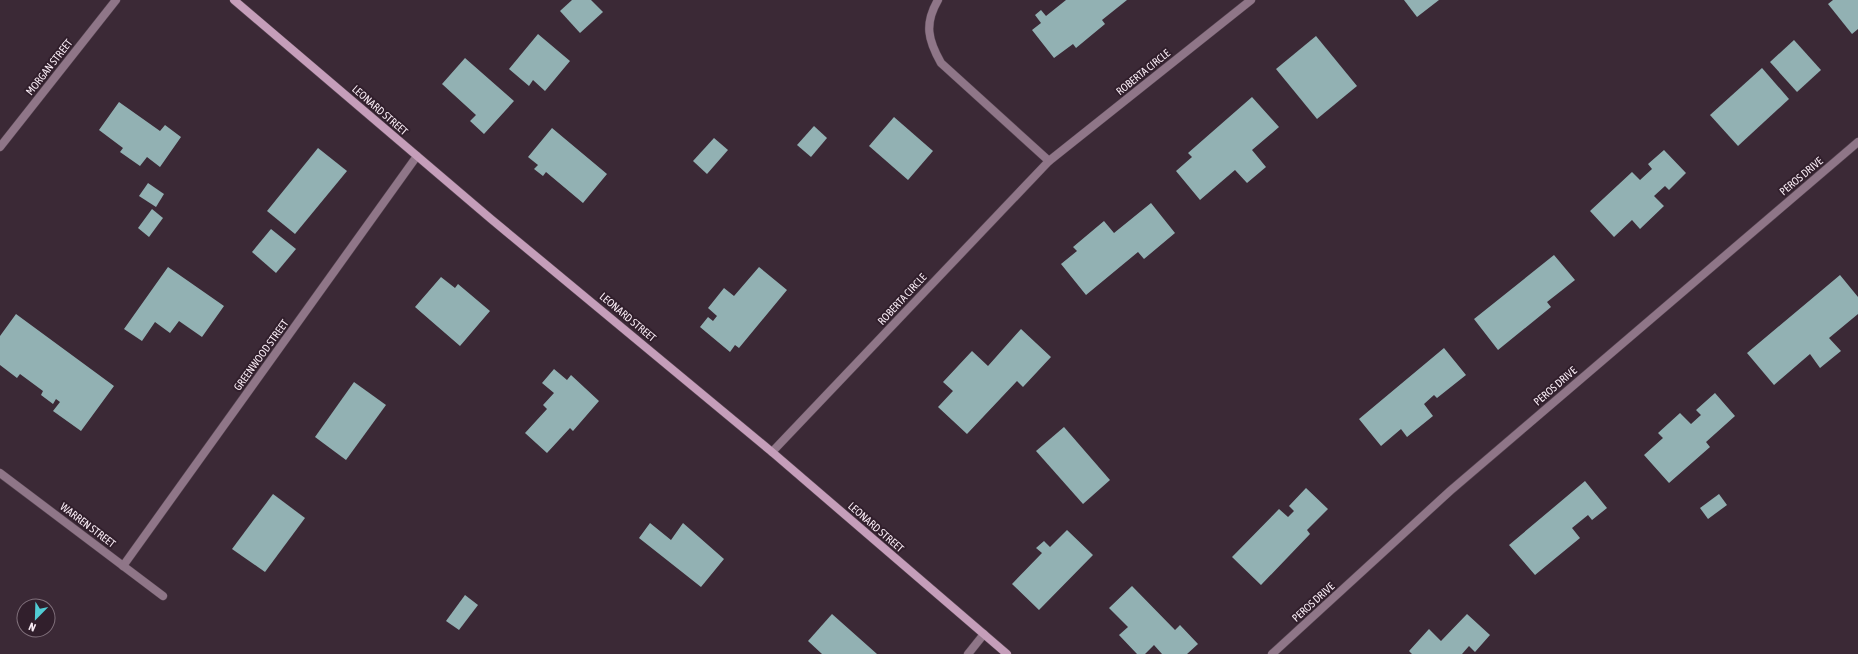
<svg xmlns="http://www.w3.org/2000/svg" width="1858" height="654" viewBox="0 0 1858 654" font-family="'Asap Condensed',sans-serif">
	<rect width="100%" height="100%" fill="#3b2936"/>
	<g fill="#92b1b3">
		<path d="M572,0H591L603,12L580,33L560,11Z"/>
		<path d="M1066,0H1127L1102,20L1105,24L1076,48L1073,44L1054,58L1032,30L1041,23L1035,15L1041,10L1046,16Z"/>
		<path d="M1404,0H1439L1417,17Z"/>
		<path d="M1833,0H1858V29L1852,34L1828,4Z"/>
		<path d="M538,34L570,61L545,91L533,80L529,86L509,69Z"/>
		<path d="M1316,36L1357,86L1317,119L1276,69Z"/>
		<path d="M1794,40L1821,70L1797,92L1770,62Z"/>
		<path d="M465,58L514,101L484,134L470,121L476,115L442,84Z"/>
		<path d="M1762,68L1789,99L1738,146L1710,115Z"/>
		<path d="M1252,97L1279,127L1252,150L1266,167L1247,183L1235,170L1200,200L1176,171L1192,157L1188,153Z"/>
		<path d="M119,102L160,131L165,125L181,137L160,167L147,157L140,166L120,152L123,148L99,130Z"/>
		<path d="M894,117L933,151L908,180L869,146Z"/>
		<path d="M814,126L827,138L811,157L797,145Z"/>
		<path d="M552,128L607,174L583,203L546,172L543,176L534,169L538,165L528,157Z"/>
		<path d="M714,138L728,150L707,174L693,161Z"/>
		<path d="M318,148L347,171L295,234L267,211Z"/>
		<path d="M1664,150L1686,173L1669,190L1665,186L1654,196L1664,206L1640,229L1632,220L1614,237L1590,211L1632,172L1640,180L1652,169L1648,164Z"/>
		<path d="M148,183L164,194L156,207L139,196Z"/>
		<path d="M1151,203L1175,233L1144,259L1138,252L1086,295L1061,264L1077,251L1073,247L1104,221L1114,233Z"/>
		<path d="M152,209L163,218L149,237L138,228Z"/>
		<path d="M271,229L296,249L276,273L252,252Z"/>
		<path d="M1554,255L1575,280L1547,302L1551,307L1498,350L1474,319Z"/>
		<path d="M168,267L224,306L202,337L179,321L170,333L155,322L142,341L124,329Z"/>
		<path d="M759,267L787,290L739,348L735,345L730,352L700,327L708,317L713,321L717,316L708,308L724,288L734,296Z"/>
		<path d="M1840,275L1858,297V314L1829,338L1841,351L1820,368L1810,354L1774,385L1747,353Z"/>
		<path d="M441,277L455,288L458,284L490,311L460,346L415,307Z"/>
		<path d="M16,314L114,386L81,431L53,411L60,402L56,399L53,404L41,395L43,391L20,374L17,378L0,365V336Z"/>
		<path d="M1021,329L1051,357L1023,387L1017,381L967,434L938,407L953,391L943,382L972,351L988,366Z"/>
		<path d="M1444,348L1466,375L1437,398L1434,395L1424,404L1433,416L1407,437L1401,429L1381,446L1359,419Z"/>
		<path d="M554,369L567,380L571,375L599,401L573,431L570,428L547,453L525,433L547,409L543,405L554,393L542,383Z"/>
		<path d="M354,382L386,405L346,460L315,437Z"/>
		<path d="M1715,393L1735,416L1706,442L1710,447L1669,483L1644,455L1663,438L1658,433L1680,413L1691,424L1701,415L1696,410Z"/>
		<path d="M1064,427L1110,480L1083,504L1036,451Z"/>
		<path d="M1585,481L1607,508L1592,520L1588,515L1572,528L1580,538L1535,575L1509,545Z"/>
		<path d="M1306,488L1328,509L1307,530L1310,534L1261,585L1232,557L1279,509L1288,517L1294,511L1289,506Z"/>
		<path d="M273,494L305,518L265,572L232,549Z"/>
		<path d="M1719,494L1727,505L1708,519L1700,508Z"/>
		<path d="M650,523L671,540L683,523L724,559L701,587L639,538Z"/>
		<path d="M1067,530L1093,555L1039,610L1012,584L1042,553L1036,548L1044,541L1050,547Z"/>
		<path d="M1132,586L1175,630L1180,625L1198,644L1187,654H1162L1154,645L1145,654H1137L1119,635L1128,627L1109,608Z"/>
		<path d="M465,595L478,605L459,630L446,621Z"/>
		<path d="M832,614L877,654H822L808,641Z"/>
		<path d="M1467,614L1490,635L1475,652L1469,646L1462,654H1412L1409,651L1429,629L1441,641Z"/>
	</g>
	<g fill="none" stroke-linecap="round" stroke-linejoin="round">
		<g stroke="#564451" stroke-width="9">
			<g id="street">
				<path d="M938,0C924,24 928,40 941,63L1049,161"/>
				<path d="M0,147L116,0"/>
				<path d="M772,452L1049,161L1251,0"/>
				<path d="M0,473L163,596"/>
				<path d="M123,566L417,156"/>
				<path d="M968,654L984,634"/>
				<path d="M1272,654L1450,491L1858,142"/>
			</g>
		</g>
		<g stroke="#564451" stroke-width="9">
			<path id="secondary" d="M234,0L491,219L772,452L1007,654"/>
		</g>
		<use href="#street" stroke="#8f7688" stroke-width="8"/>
		<use href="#secondary" stroke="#c59eba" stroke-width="8"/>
	</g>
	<g text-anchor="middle" stroke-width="4" stroke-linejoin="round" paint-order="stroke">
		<g font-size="11" fill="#f9ecf5" stroke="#311f2c">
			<text transform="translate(49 67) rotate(-52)" y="4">MORGAN STREET</text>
			<text transform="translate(1143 72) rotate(-39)" y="4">ROBERTA CIRCLE</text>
			<text transform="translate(380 110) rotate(41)" y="4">LEONARD STREET</text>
			<text transform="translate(1801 176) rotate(-40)" y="4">PEROS DRIVE</text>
			<text transform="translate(902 299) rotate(-47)" y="4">ROBERTA CIRCLE</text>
			<text transform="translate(628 317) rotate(40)" y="4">LEONARD STREET</text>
			<text transform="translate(261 355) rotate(-54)" y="4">GREENWOOD STREET</text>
			<text transform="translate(1555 386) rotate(-41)" y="4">PEROS DRIVE</text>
			<text transform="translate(88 525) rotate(37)" y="4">WARREN STREET</text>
			<text transform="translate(876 527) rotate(41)" y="4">LEONARD STREET</text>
			<text transform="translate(1313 602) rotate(-42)" y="4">PEROS DRIVE</text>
		</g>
	</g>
	<g transform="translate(36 618) rotate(203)"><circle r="19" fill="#311f2c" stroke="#81717c"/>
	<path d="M0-3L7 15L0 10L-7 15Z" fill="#51ccd4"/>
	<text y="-6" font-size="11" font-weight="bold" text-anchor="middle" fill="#f9ecf5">N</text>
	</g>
</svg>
